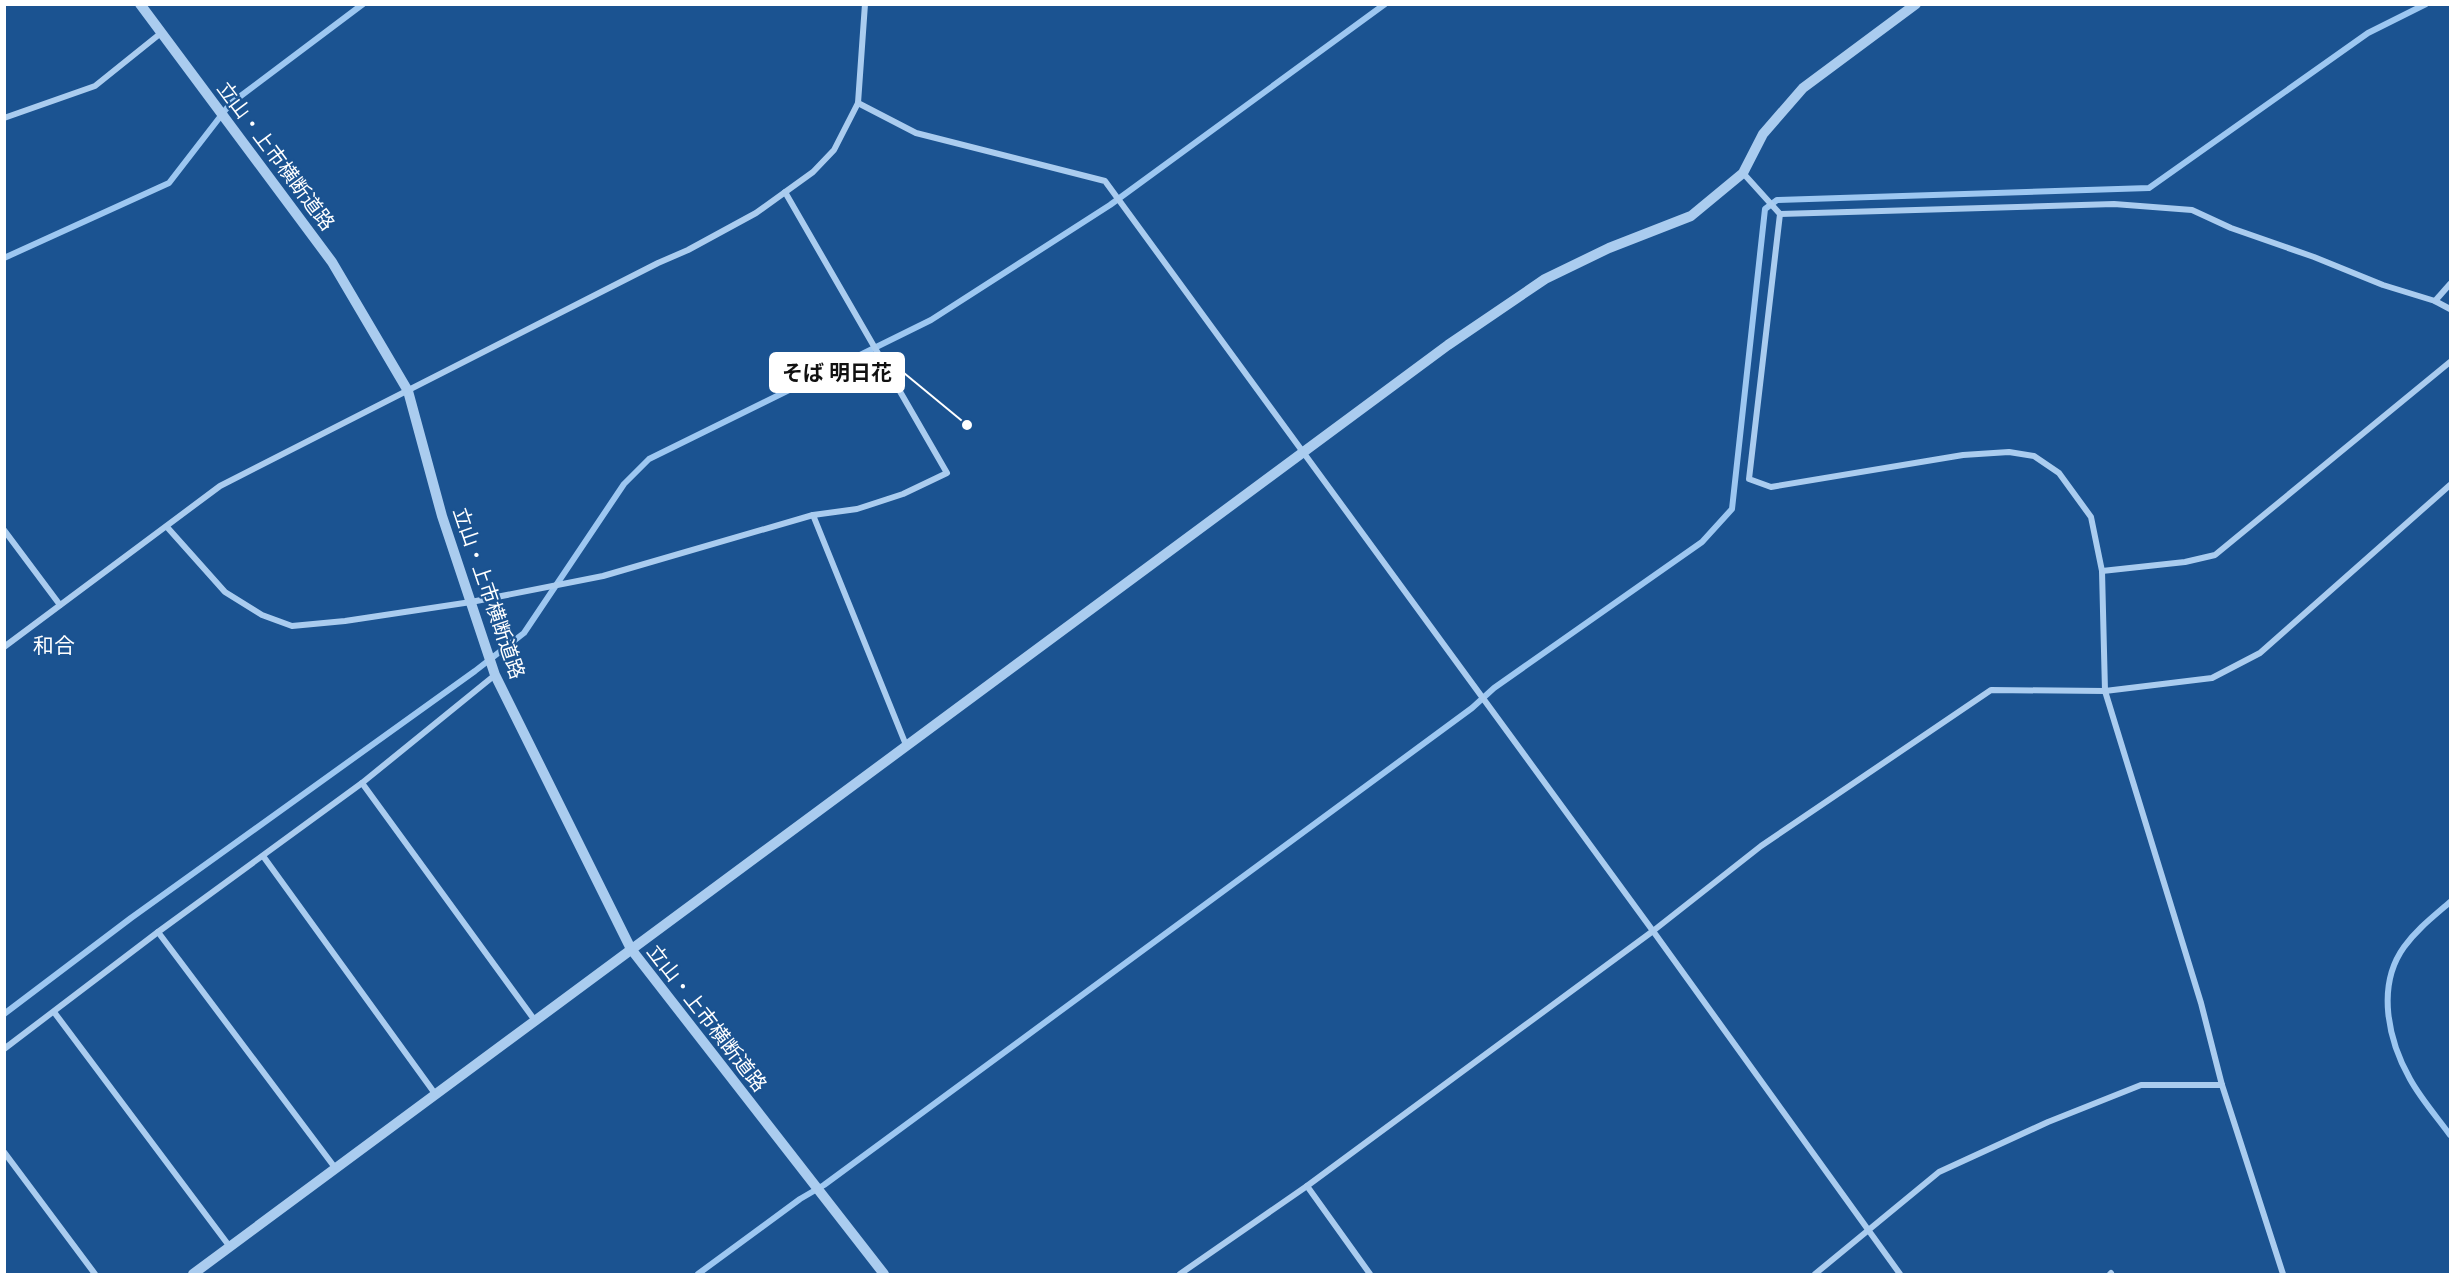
<svg xmlns="http://www.w3.org/2000/svg" width="2455" height="1279" viewBox="0 0 2455 1279" font-family="'Archivo Narrow','Noto Sans JP',sans-serif">
	<rect width="100%" height="100%" fill="#1b5391"/>
	<g fill="none" stroke-linecap="round" stroke-linejoin="round">
		<g stroke="#9dc7f1" stroke-width="6">
			<path d="M4,258L169,183L230,104L363,4"/>
			<path d="M2450,902C2434,916 2417,929 2404,947C2376,986 2388,1040 2410,1079C2421,1099 2437,1117 2450,1135"/>
			<path d="M4,1014L131,918L475,671L524,633L624,484L649,459L931,320L1110,205L1385,4"/>
			<path d="M698,1274L800,1199L824,1185L1472,708L1494,688L1702,542L1732,509L1765,209L1777,200L2149,188L2368,33L2426,4"/>
		</g>
		<g stroke="#aaccef" stroke-width="6">
			<path d="M858,103L916,133L1105,181L1653,931L1900,1274"/>
			<path d="M4,118L95,86L161,33"/>
			<path d="M1743,173L1780,214L1749,479L1771,487L1963,455L2009,452L2034,456L2059,473L2091,517L2102,571L2105,691L2201,1003L2222,1085L2283,1274"/>
			<path d="M785,192L947,473L903,494L857,509L813,515L906,745"/>
			<path d="M1780,214L2114,204L2192,210L2231,228L2314,257L2383,285L2435,301L2450,309"/>
			<path d="M2435,301L2450,284"/>
			<path d="M167,527L225,592L262,615L292,626L345,621L471,602L603,576L813,515"/>
			<path d="M4,530L60,605"/>
			<path d="M2102,571L2185,562L2215,555L2450,362"/>
			<path d="M4,647L220,486L658,263L688,250L756,213L813,172L834,150L858,103L865,4"/>
			<path d="M362,783L536,1022"/>
			<path d="M263,856L436,1095"/>
			<path d="M158,932L336,1169"/>
			<path d="M54,1012L230,1247"/>
			<path d="M4,1049L158,932L362,783L495,675"/>
			<path d="M4,1152L95,1274"/>
			<path d="M1307,1186L1370,1274"/>
			<path d="M1180,1274L1307,1186L1653,931L1761,846L1991,690L2105,691L2212,678L2260,653L2450,485"/>
			<path d="M1815,1274L1939,1172L2048,1122L2141,1085H2222"/>
			<path d="M2110,1274L2111,1273"/>
		</g>
		<g stroke="#aaccef" stroke-width="10">
			<path d="M140,4L332,262L408,391L442,516L495,675L631,949L884,1274"/>
			<path d="M193,1274L1448,345L1545,279L1609,248L1691,216L1743,173L1763,134L1803,88L1916,4"/>
		</g>
	</g>
	<g text-anchor="middle" stroke-width="4.5" stroke-linejoin="round" paint-order="stroke">
		<g font-size="20" fill="#fff" stroke="#1b5391">
			<text transform="translate(276 156) rotate(53)" y="7">立山・上市横断道路</text>
			<text transform="translate(489 593) rotate(71)" y="7">立山・上市横断道路</text>
			<text transform="translate(707 1018) rotate(52)" y="7">立山・上市横断道路</text>
		</g>
		<g font-size="21" fill="#fff" stroke="#1b5391">
			<text x="54" y="653">和合</text>
		</g>
	</g>
	<path fill="none" stroke="#fff" stroke-width="2" d="M967 425L904 373"/>
	<circle fill="#fff" stroke="#1b5391" stroke-width="2" cx="967" cy="425" r="6"/>
	<rect fill="#fff" stroke="#fff" stroke-width="2" x="770" y="353" width="134" height="39" rx="6"/>
	<g font-size="21" text-anchor="middle" font-weight="bold" fill="#111">
		<text x="837" y="380">そば 明日花</text>
	</g>
	<rect width="2455" height="1279" fill="none" stroke="#ffffff" stroke-width="12"/>
</svg>
